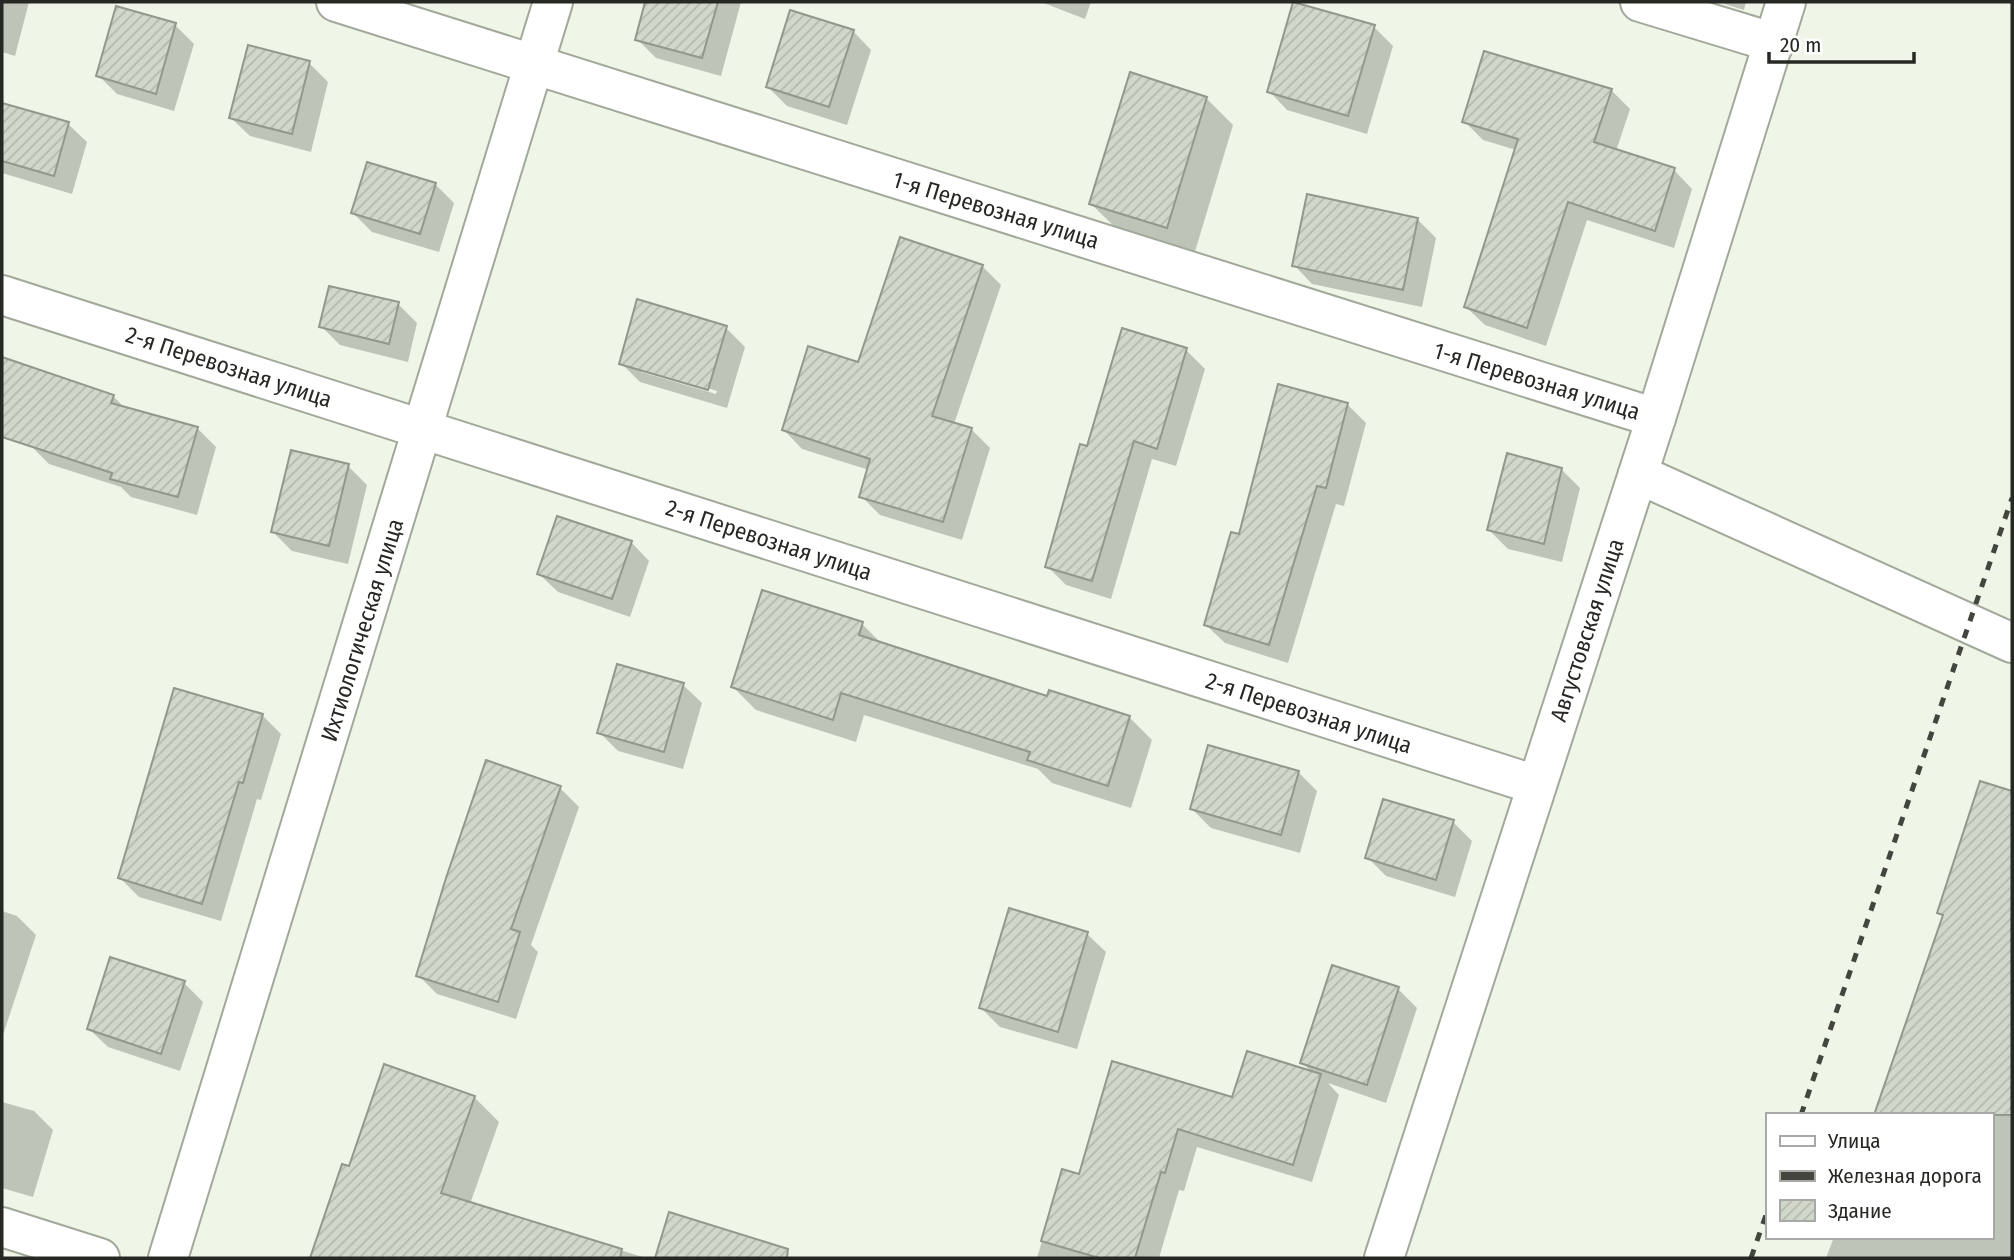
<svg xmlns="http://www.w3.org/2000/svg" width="2014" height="1260" viewBox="0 0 2014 1260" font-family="'Fira Sans Condensed',sans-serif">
	<defs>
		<pattern id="building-hatch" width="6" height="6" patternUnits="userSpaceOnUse" patternTransform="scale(1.75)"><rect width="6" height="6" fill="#d1d8cb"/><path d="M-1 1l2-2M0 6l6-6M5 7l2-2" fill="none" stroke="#b3b9ae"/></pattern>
	</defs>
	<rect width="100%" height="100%" fill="#eff6e8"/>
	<g fill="#0003" fill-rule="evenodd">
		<path d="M2,2H29L15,56L2,52Z"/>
		<path d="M647,2H741L721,76L656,58L637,39Z"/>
		<path d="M1041,2H1091L1085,19Z"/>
		<path d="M1718,2H1746L1744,10Z"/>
		<path d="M175,25L194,44L174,111L117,94L98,75Z"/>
		<path d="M1374,27L1393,46L1367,134L1287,110L1269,91Z"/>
		<path d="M853,31L871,50L847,125L787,106L768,87Z"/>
		<path d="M309,63L328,82L311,152L250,136L231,118Z"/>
		<path d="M1611,90L1630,109L1616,151L1674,170L1692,189L1674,248L1587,220L1546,346L1485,325L1466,307L1516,150L1483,140L1464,121Z"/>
		<path d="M1206,98L1233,125L1194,255L1119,231L1091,204Z"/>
		<path d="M2,104L68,124L87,142L72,194L2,173Z"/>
		<path d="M435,184L454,203L439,252L372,232L353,213Z"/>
		<path d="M1417,219L1436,238L1422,307L1312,284L1294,265Z"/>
		<path d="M982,266L1001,285L954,424L971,429L990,448L962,540L880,515L861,496L869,470L802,449L784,430L859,364Z"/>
		<path d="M398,304L417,323L408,362L340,345L321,326Z"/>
		<path d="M726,328L745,347L727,408L640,382L621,363ZM641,368L717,391L716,394L641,372Z"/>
		<path d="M1186,350L1205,369L1176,466L1152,459L1111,599L1066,585L1047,566L1088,448Z"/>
		<path d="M2,359L113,396L125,408L197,428L216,447L197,515L131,497L121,487L49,464L30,445L32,440L2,432Z"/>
		<path d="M1347,404L1366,423L1344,506L1336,504L1288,663L1225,643L1206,625L1240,536Z"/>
		<path d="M348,466L367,485L348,564L292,551L273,532Z"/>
		<path d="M1561,469L1580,488L1562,562L1508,549L1489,530Z"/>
		<path d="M631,542L649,561L630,617L558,592L539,574Z"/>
		<path d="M862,624L883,645L1049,698L1129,717L1152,740L1131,808L1052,783L1038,769L864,715L856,742L756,710L733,687Z"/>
		<path d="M683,685L702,703L683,769L618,751L599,732Z"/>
		<path d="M262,715L281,734L261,800L257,799L221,921L139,897L120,878Z"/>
		<path d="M1298,772L1317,791L1300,853L1211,828L1192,809Z"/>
		<path d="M1981,783L2012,793V1258H1826L1834,1237H1991V1115L1944,918L1939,912Z"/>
		<path d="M560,788L579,807L531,945L538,952L516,1019L437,994L418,975Z"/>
		<path d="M1384,801L1453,822L1472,841L1455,897L1386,876L1367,857Z"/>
		<path d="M2,911L17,916L36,935L2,1038Z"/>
		<path d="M1087,934L1106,952L1077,1049L1000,1027L981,1008Z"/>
		<path d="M184,983L203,1002L180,1071L108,1047L89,1029Z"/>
		<path d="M1398,989L1417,1008L1386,1103L1328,1083L1339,1095L1312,1182L1197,1147L1184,1191L1179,1190L1159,1258H1037L1063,1171L1080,1176L1233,1100L1313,1074L1302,1062Z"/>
		<path d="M474,1097L499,1122L470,1204L646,1258H311L343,1166L350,1169Z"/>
		<path d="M2,1102L34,1111L53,1130L33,1197L2,1188Z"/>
		<path d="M670,1214L759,1242L775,1258H657Z"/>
	</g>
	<g fill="url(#building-hatch)" stroke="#92988b" stroke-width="2">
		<path d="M645,2H718L702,58L635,40Z"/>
		<path d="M1293,2L1375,25L1348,116L1267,92Z"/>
		<path d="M116,6L176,23L156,94L96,76Z"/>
		<path d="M790,10L854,30L829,107L766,87Z"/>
		<path d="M248,45L310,61L292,134L229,118Z"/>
		<path d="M1484,51L1612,89L1594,142L1675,168L1655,231L1568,202L1527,328L1464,307L1518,139L1462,122Z"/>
		<path d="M1130,72L1207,97L1167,228L1089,204Z"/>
		<path d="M2,103L69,122L54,176L2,161Z"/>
		<path d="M367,162L436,183L420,234L351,213Z"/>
		<path d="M1307,194L1418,218L1403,290L1292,266Z"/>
		<path d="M900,237L983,265L932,416L972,428L943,522L859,497L870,459L782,430L808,346L858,362Z"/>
		<path d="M329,286L399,302L389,344L319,327Z"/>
		<path d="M637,299L727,326L708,390L619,364Z"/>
		<path d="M1122,328L1187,348L1157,449L1134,441L1092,581L1045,567L1080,444L1087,446Z"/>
		<path d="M2,357L114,395L111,403L198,427L178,497L110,479L112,473L2,437Z"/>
		<path d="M1278,384L1348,403L1326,488L1317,486L1269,645L1204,625L1231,532L1239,534Z"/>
		<path d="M291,450L349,464L329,546L271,532Z"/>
		<path d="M1507,453L1562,468L1544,544L1487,530Z"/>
		<path d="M557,516L632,541L612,599L537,574Z"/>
		<path d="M762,590L863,622L859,635L1047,696L1049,690L1130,716L1108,786L1027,760L1030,752L841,693L833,720L731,687Z"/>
		<path d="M617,664L684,683L664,752L597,733Z"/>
		<path d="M174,688L263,714L243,783L239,782L202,904L118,878Z"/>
		<path d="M1208,745L1299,771L1281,835L1190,809Z"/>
		<path d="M486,760L561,786L511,929L520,932L498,1002L416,976L446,878Z"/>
		<path d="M1980,781L2012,791V1115H1874L1943,915L1937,913Z"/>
		<path d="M1383,799L1454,820L1436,880L1365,858Z"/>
		<path d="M1009,908L1088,932L1058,1032L979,1008Z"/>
		<path d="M110,957L185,981L161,1054L87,1029Z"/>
		<path d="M1332,965L1399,987L1367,1085L1300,1063Z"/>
		<path d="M1247,1051L1321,1074L1293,1165L1178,1129L1165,1173L1161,1172L1135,1258H1099L1041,1241L1062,1169L1079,1174L1112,1061L1232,1097Z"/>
		<path d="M384,1064L475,1096L441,1193L622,1249L620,1258H310L342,1164L349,1166Z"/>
		<path d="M669,1212L788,1249L787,1258H655Z"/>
	</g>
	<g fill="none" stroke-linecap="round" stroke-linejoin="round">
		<g stroke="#a2a99b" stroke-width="42">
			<g id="minor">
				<path d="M1640,2L1775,43"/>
				<path d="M1656,418L1786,2"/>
				<path d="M1638,474L2012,643"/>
				<path d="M2,1227L100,1258"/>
				<path d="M168,1258L553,2"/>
			</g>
		</g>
		<g stroke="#a2a99b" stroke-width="42">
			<g id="tertiary">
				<path d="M336,2L1656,418L1384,1258"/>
				<path d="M2,295L1536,785"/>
			</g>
		</g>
		<use href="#minor" stroke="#fff" stroke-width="38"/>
		<use href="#tertiary" stroke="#fff" stroke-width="38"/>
		<g stroke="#42463f" stroke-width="5" stroke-dasharray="9 9" stroke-linecap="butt">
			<path d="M1801,1115L2012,498"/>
			<path d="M1751,1258L1767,1212"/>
		</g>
	</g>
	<g text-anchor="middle" stroke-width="5" stroke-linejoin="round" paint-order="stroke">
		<g font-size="23" fill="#252823" stroke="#fff">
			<text transform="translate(996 210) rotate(17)" y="8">1-я Перевозная улица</text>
			<text transform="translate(229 367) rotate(18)" y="8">2-я Перевозная улица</text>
			<text transform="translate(1537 381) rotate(17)" y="8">1-я Перевозная улица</text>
			<text transform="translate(769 540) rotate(18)" y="8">2-я Перевозная улица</text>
			<text transform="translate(362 630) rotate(-73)" y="8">Ихтиологическая улица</text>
			<text transform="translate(1587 630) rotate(-72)" y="8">Августовская улица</text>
			<text transform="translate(1309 713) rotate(18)" y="8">2-я Перевозная улица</text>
		</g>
	</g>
	<rect width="2014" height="1260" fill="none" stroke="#252823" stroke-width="7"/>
	<rect x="1766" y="1113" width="228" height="126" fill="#ffffff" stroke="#a8a9a7" stroke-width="2"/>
	<rect x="1780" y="1136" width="35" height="10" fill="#ffffff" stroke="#a8a9a7" stroke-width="2"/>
	<text x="1828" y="1148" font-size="21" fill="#252823">Улица</text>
	<rect x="1780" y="1171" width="35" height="10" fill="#42463f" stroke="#a8a9a7" stroke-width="2"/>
	<text x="1828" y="1183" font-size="21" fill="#252823">Железная дорога</text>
	<rect x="1780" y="1200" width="35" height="21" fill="url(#building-hatch)" stroke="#a8a9a7" stroke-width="2"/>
	<text x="1828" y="1218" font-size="21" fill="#252823">Здание</text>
	<path d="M1769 52v10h145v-10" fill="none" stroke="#252823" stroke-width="3.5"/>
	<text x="1780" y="52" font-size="21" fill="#252823" stroke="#ffffff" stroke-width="5" paint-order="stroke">20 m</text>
</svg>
